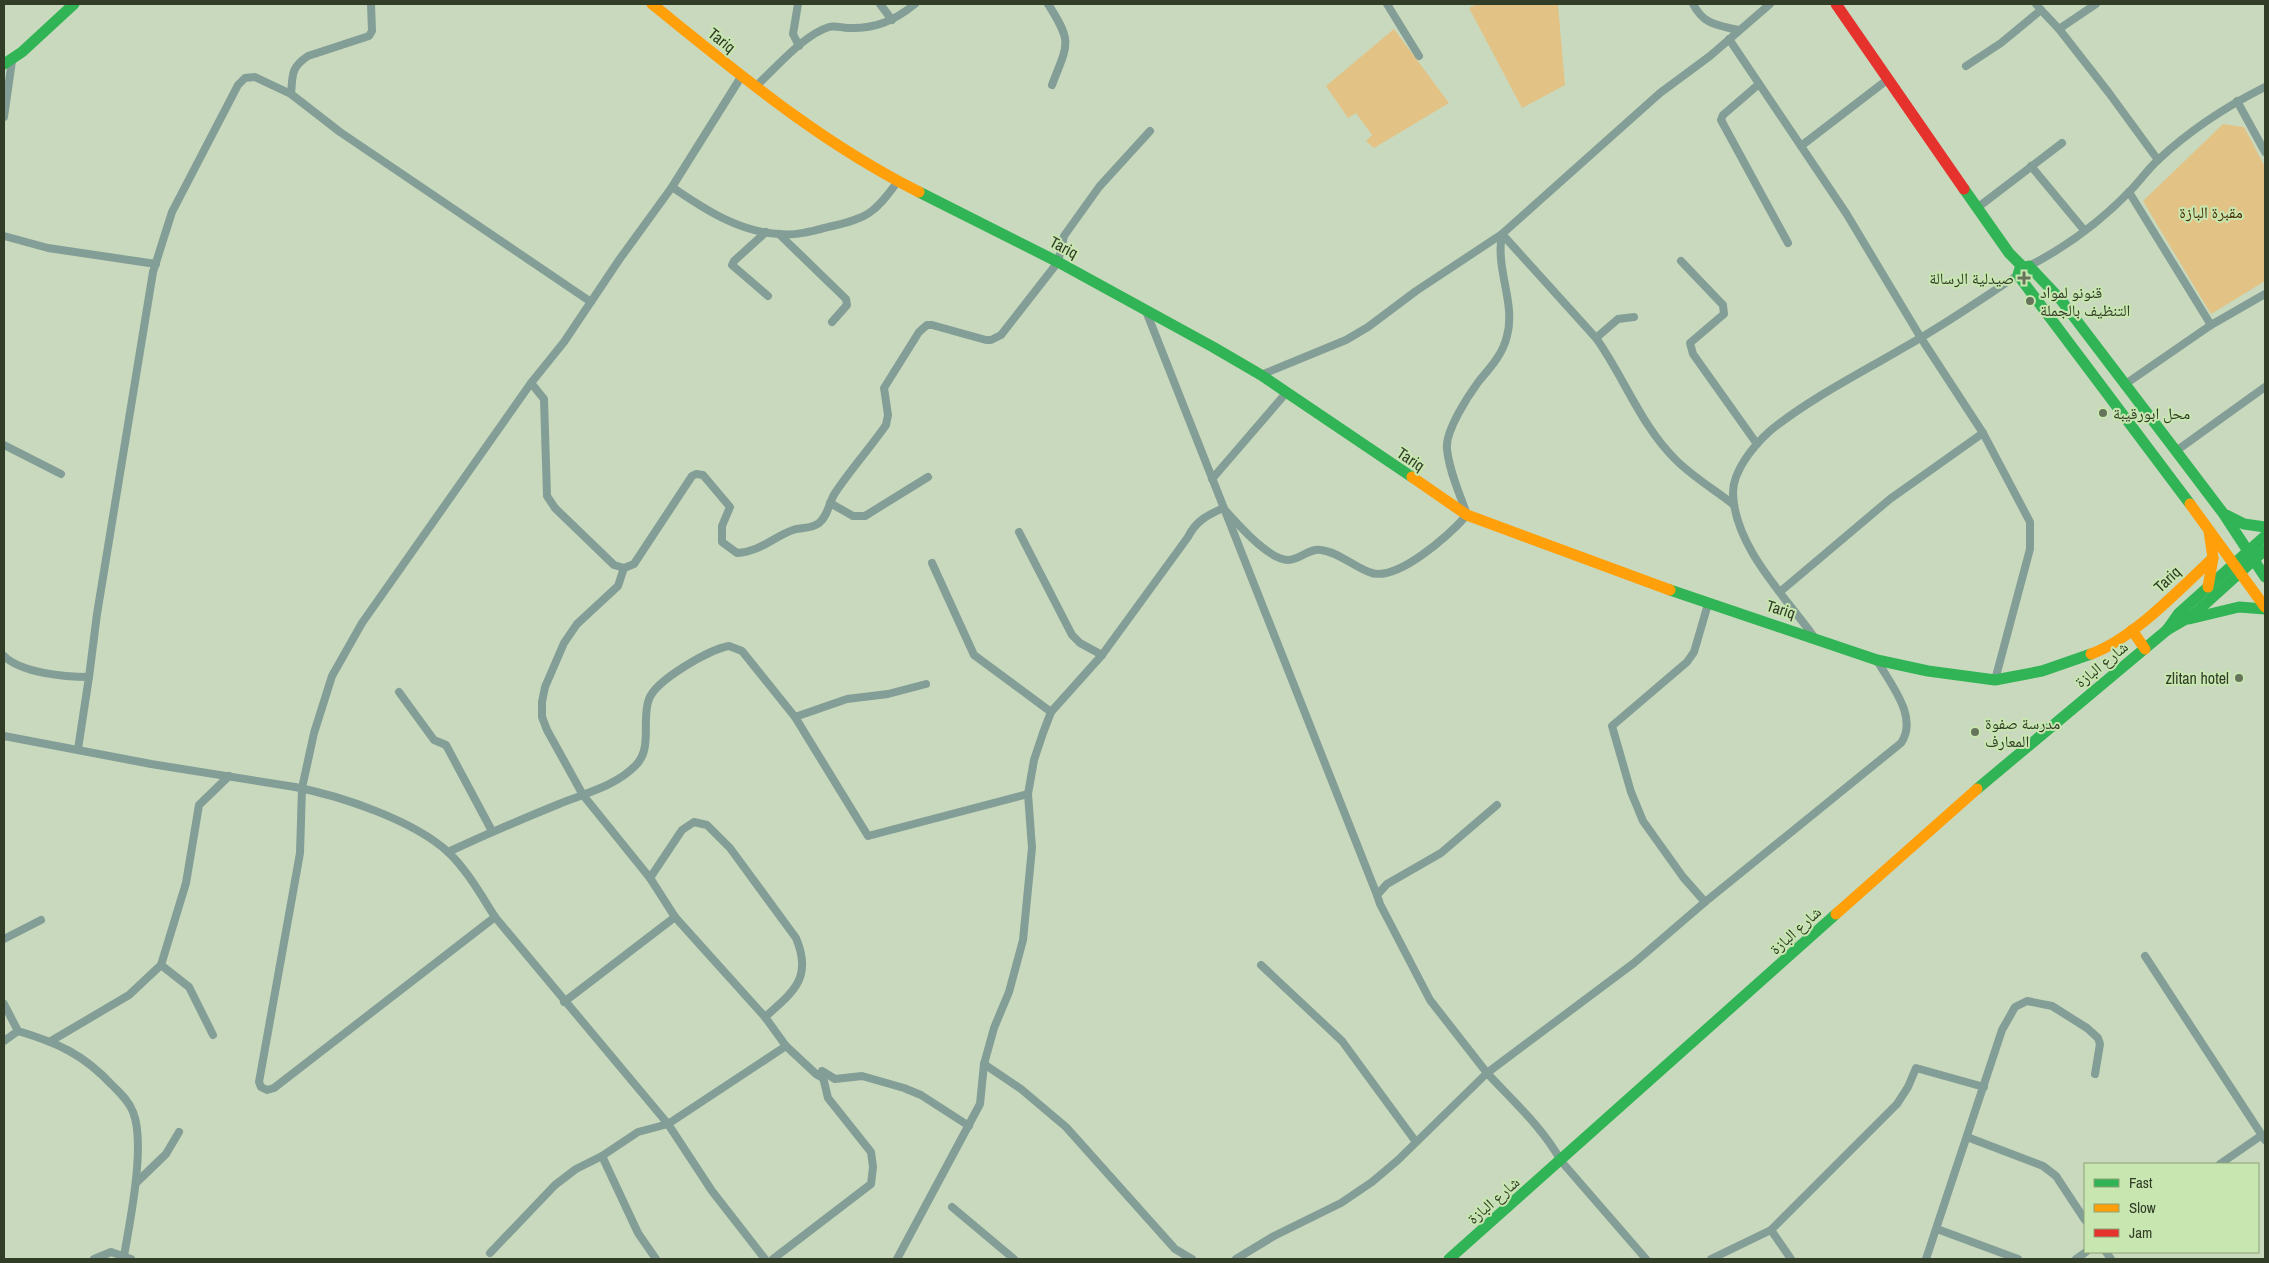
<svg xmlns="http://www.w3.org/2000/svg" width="2269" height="1263" viewBox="0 0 2269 1263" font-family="'Archivo Narrow','Noto Naskh Arabic',sans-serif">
	<rect width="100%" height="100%" fill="#c9d9bd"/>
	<g fill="#e2c385">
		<path d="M1477,4L1558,5L1565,85L1522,108L1469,8Z"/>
		<path d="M1394,29L1449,103L1374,148L1366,141L1372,135L1356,113L1348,118L1326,86Z"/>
		<path d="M2223,124L2244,127L2265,167V281L2211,314L2143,201Z"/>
	</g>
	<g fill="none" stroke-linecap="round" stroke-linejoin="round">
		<g stroke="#839e96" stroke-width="8">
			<path d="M371,4L372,31L369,36L308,56C290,68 293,75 291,94L340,132L591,302"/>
			<path d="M798,4L793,34L799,46"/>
			<path d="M880,4L892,20"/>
			<path d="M1048,4C1073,43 1068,43 1052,85"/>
			<path d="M1387,4L1419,56"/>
			<path d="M1693,4C1704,25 1717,25 1738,30"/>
			<path d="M2096,4L2059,29L2109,93L2158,160"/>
			<path d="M2041,10L2059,29"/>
			<path d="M1729,39L1846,213L1921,338L1983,433L2030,522V549L1995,680"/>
			<path d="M1966,66L2001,43L2041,10L2036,4"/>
			<path d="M1759,84L1723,115L1721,120L1788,243"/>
			<path d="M755,87C775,69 803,35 829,27C835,25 842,28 848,28C875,29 894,21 915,4"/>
			<path d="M2237,101L2265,152"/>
			<path d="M4,117L12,61"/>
			<path d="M1801,146L1887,80"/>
			<path d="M2031,166L2084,230"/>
			<path d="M672,187C704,209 739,232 779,234C795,236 813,231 828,227C868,218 874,214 898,181"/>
			<path d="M2129,192L2211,325"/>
			<path d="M1977,208L2062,143"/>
			<path d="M766,232L734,261L732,265L768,296"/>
			<path d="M779,234L846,299L847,305L832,322"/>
			<path d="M4,236L48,248L156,264"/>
			<path d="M1681,261L1723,305L1724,314L1690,343L1693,354L1757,444"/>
			<path d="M2029,266C2066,247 2101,221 2130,191C2140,181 2148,169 2158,160C2190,130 2227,106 2265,87"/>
			<path d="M1146,311L1377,895"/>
			<path d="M1634,317L1618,319L1596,338C1624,377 1641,426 1676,460C1693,477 1715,490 1734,505"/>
			<path d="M1261,375L1346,340L1368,327L1416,291L1502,234L1596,338"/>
			<path d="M531,383L544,399L547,496L555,508L614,565L624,568L634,564L692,476L696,474L703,475L730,507L722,526V542L737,553C760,552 773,537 793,530C802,527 812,529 819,523C828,516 829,502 835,493C851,469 870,448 886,425L888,415L884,388L919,332L927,325H932L986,340H991L1001,335L1058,262L1064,236L1099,187L1150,131"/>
			<path d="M2124,385L2211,325L2265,294"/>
			<path d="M4,445L61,474"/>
			<path d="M2176,451L2265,387"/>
			<path d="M1212,479L1286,393"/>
			<path d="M830,503L853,516H865L928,477"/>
			<path d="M1019,532L1072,635L1080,643L1102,655"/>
			<path d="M932,563L974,655L1051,712"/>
			<path d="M624,568L618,586L577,624L564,643L545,687L542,702V717L547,730L583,795L650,878L675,917L765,1017L786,1046L816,1074L821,1077L822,1071L835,1079L862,1076L904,1088L921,1095L969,1126"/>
			<path d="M1781,591L1890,499L1983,433"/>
			<path d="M1814,637C1784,595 1735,547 1733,494C1732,471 1755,444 1771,430C1811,398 1859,374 1903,348C1943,326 1980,300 2018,275"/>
			<path d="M4,656C21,673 65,677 89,677L97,614L153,272L172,212L238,85L245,78L255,77L291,94"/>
			<path d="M399,692L434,740L446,745L492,831"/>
			<path d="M795,717L847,699L888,694L926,684"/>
			<path d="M4,736L151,764L295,787C341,796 413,820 448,852C467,870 481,895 495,917L274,1088L267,1090L261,1087L259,1082L300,853L302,788L314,733L332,676L362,623L531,383L564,342L619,260L672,187L741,77"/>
			<path d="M78,749L89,677"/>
			<path d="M1497,805L1441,853L1387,884L1377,895L1380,904L1430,1000L1487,1073L1634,963L1705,902L1901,743C1919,717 1890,684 1877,660"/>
			<path d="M448,852C485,835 522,819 559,804C586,793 616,786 636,765C653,748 641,719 649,699C656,680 710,649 729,646L742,651L795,717L868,836L1028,794"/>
			<path d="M650,878L682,830L694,822L707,825L730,848L796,938C813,978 793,992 765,1017"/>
			<path d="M1705,902L1683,877L1643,821L1631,792L1612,726L1687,662L1694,652L1708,604"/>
			<path d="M495,917L668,1124L786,1046"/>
			<path d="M4,939L41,920"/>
			<path d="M2145,956L2265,1140"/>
			<path d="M161,965L186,883L199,805L229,776"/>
			<path d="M1261,965L1342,1041L1416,1142"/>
			<path d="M564,1002L675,917"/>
			<path d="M4,1004L18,1031C58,1043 83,1054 112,1085C120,1093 129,1101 133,1112C146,1144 130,1221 124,1256"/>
			<path d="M4,1041L18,1031"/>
			<path d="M51,1041L129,995L161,965L189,987L213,1035"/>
			<path d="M984,1064L1021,1089L1066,1127L1175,1249L1192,1259"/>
			<path d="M1967,1137L2043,1166L2056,1176L2085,1220"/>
			<path d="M2220,1164L2262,1135"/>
			<path d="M136,1183L166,1154L179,1132"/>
			<path d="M952,1207L1014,1259"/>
			<path d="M1937,1229L2018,1259"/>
			<path d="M1771,1230L1791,1259"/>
			<path d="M2106,1252L2111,1259"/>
			<path d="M490,1253L555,1185L576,1169L602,1156"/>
			<path d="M94,1259L111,1252L131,1259"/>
			<path d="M656,1259L638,1233L602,1156L638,1132L668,1124L712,1191L765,1259"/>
			<path d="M773,1259L871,1184L873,1167L871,1152L828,1098L822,1073"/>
			<path d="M897,1259L980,1104L984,1064L994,1028L1009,992L1023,940L1032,848L1028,794L1034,760L1043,733L1051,712L1102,655L1188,537C1196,521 1206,516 1223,508C1237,523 1267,559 1288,560C1300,560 1309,548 1321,550C1338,552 1353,566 1369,572C1396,584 1450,534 1467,515C1460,494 1449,471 1447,449C1445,431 1468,396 1479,381C1490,368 1503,354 1507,336C1516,303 1495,269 1502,234L1660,93L1710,56L1770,4"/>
			<path d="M1236,1259L1274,1236L1341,1203L1372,1182L1398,1160L1487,1073C1513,1101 1543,1128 1561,1161L1646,1259"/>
			<path d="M1711,1259L1771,1230L1897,1104L1908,1087L1916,1068L1984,1087"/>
			<path d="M1926,1259L2002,1030L2015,1007L2027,1001L2052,1006L2087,1028L2098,1038L2100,1044L2095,1074"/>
			<path d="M2076,1259L2086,1252"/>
		</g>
		<g stroke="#30b455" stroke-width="11">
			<path d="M4,64L22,52L74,4"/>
			<path d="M1964,189L2009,253L2022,266"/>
			<path d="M919,192L1058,262L1213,347L1261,375L1412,477"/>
			<path d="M2190,504L2018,275L2020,268L2029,266L2061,300L2176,451L2223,513L2265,577"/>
			<path d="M2226,515L2244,524L2265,527"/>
			<path d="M1670,590L1877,660L1928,671L1995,680L2042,671L2091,654"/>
			<path d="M2189,619L2239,607L2265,609"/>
			<path d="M2167,630L2179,613L2265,536"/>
			<path d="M1977,789L2167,630L2193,615L2265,550"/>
			<path d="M1449,1259L1836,914"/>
		</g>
		<g stroke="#ff9f0a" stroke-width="11">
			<path d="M652,4C739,74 818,141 919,192"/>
			<path d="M1412,477L1467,515L1670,590"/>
			<path d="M2190,504L2265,607"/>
			<path d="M2208,587L2213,558L2209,531"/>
			<path d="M2132,630L2145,649"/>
			<path d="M2091,654C2133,639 2181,588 2213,558"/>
			<path d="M1836,914L1977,789"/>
		</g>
		<path stroke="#e5322d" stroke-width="11" d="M1836,4L1964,189"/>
	</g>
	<g fill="#66745c" stroke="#c8e6b0" stroke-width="2">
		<path d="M2021.5 270.5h5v5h5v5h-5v5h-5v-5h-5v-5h5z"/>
		<circle cx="2030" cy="301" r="5"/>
		<circle cx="2103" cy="413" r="5"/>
		<circle cx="2239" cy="678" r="5"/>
		<circle cx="1975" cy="732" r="5"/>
	</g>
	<g text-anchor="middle" stroke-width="4" stroke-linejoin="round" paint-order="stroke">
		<g font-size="16" fill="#313d27" stroke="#c8e6b0">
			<text transform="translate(722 40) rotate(39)" y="6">Tariq</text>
			<text transform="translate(1064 247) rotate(28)" y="6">Tariq</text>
			<text transform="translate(1411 459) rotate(34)" y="6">Tariq</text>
			<text transform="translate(2167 579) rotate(-43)" y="6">Tariq</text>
			<text transform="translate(1781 609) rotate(18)" y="6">Tariq</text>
			<text transform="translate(2101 664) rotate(-39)" y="6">شارع البازة</text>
			<text transform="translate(1795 930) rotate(-42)" y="6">شارع البازة</text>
			<text transform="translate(1493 1200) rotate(-41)" y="6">شارع البازة</text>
		</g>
		<g font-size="16" fill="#492d03" stroke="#c8e6b0">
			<text x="2211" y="218">مقبرة البازة</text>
		</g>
		<g font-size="16" fill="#313d27" stroke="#c8e6b0" text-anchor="start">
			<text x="2014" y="284" text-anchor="end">صيدلية الرسالة</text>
			<text x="2040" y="298">قنونو لمواد<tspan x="2040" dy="18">التنظيف بالجملة</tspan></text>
			<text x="2113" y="419">محل ابورقيبة</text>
			<text x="2229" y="684" text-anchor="end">zlitan hotel</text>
			<text x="1985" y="729">مدرسة صفوة<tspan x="1985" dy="18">المعارف</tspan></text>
		</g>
	</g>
	<rect width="2269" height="1263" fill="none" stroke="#313d27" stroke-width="10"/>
	<rect x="2084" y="1163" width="175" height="90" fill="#c8e6b0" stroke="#8ca279"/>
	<rect x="2094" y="1179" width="25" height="8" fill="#30b455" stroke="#8ca279"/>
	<text x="2129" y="1188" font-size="15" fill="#313d27">Fast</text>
	<rect x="2094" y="1204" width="25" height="8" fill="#ff9f0a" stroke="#8ca279"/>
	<text x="2129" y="1213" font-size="15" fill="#313d27">Slow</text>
	<rect x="2094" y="1229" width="25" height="8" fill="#e5322d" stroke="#8ca279"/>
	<text x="2129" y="1238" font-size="15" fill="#313d27">Jam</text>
</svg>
